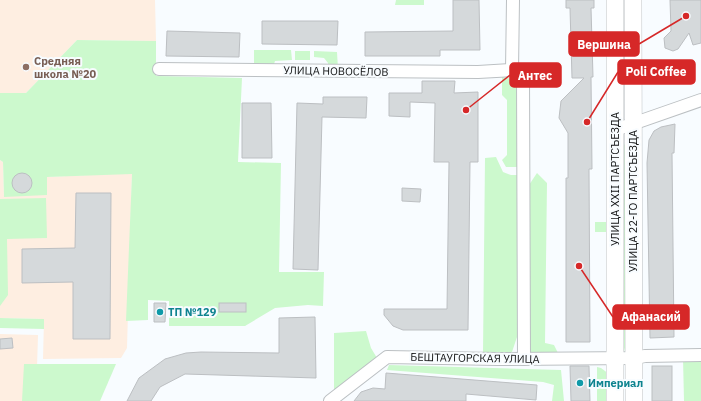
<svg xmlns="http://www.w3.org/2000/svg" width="701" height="401" viewBox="0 0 701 401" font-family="'IBM Plex Sans',sans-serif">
	<rect width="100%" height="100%" fill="#f8fcff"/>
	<g fill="#feeee1">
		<path d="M0,0H155L156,41L77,40L26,93H0Z"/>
		<path d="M0,160L3,162L4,197L46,177L132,173L127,348L121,358L43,359L44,319L0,318Z"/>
		<path d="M0,334L38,335L36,401H0Z"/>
	</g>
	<g fill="#ccf9cd">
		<path d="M396,0H424V5H395Z"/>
		<path d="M77,40L156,41V76L242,78L238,162L281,163L279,272H324L323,306L308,305L275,308L245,326H169V301L148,300V320L126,321L132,174L47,177V195L4,197L3,162L0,160V93H26Z"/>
		<path d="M254,50H291L292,60L275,61L273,67H257L254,63Z"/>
		<rect x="295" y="51" width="15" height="9"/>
		<path d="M314,51L337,52L338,69H328V63L324,58L314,57Z"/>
		<path d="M502,77L517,80V167H506L502,160L507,155V100L502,95Z"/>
		<path d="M621,144L628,145L626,343L624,352L621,348Z"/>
		<path d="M496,157L503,172L511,175H518V334L512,352L483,353L485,158Z"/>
		<path d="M537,173L547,183L545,343L554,345L558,353L536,355L528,352L529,185Z"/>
		<path d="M46,198L47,238L7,239L8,295L0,306V199Z"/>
		<rect x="595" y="222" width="11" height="10"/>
		<path d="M0,318L44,319V329L0,328Z"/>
		<path d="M366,331L371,348L377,358L334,393V333Z"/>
		<path d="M683,358L701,359V401H684Z"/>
		<path d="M24,364H116L100,401H22Z"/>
		<path d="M389,365L561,370L564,401H552L554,385L543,382L387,370Z"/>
		<path d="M597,367L601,368L609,374V401H597Z"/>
	</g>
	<g fill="#d5d9db" stroke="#bcbfc2">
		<path d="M453,0H479L480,50H440V56H365V32L453,31Z"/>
		<path d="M566,0H594V8H591L593,77H591L592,169H589L590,342H566V178H568V133L559,118L561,101L584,78H572L570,8H566Z"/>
		<path d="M670,0H701V43L693,45L689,33L678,49L673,51L665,48L664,38L671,31Z"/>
		<path d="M262,21H338L337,45L262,44Z"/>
		<path d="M167,31L240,33L239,57L166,56Z"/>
		<path d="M422,81H455L454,93L478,92V162H470L468,330H403L393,326L384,315V309H447L449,162H434L435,103L410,102V117L389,116V93H422Z"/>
		<path d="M323,97H367L366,118L322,117L318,270L293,269L297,103L323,104Z"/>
		<path d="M242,103H271L272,158H242Z"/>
		<path d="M675,124L674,153H672L674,337L650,338L647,163L649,140L654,131L661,127Z"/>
		<circle cx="22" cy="183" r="10"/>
		<path d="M402,188L421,189L420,202L402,201Z"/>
		<path d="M76,193H111L110,339H73V282L22,283V249L75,248Z"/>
		<path d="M154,303H166L165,322H154Z"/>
		<rect x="219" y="303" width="27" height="9"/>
		<path d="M315,317L316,378L185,374L160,387L151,401H127L139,378L165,359L186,353L201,352L279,353V318Z"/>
		<path d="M12,338L13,348L0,349V339Z"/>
		<path d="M570,366H589L590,401H571Z"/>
		<rect x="652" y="366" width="20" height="35"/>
		<path d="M386,373L537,385L536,400L466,394V401H354L361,392L373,388L385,389Z"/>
	</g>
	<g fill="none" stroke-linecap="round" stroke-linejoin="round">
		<g stroke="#bcc0c3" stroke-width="14">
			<g id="minor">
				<path d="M513,0L512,70L523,75L524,359"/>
				<path d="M159,69L478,72L512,70"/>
				<path d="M615,130L701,100"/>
				<path d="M330,401L387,357L498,359L635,358L645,356L701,355"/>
			</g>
		</g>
		<g stroke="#bcc0c3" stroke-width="18">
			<g id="secondary">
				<path d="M633,0L634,401"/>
				<path d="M615,401V0"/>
			</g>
		</g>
		<use href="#minor" stroke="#fff" stroke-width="12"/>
		<use href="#secondary" stroke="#fff" stroke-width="17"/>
	</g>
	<circle fill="#8d6e63" stroke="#f8fcff" stroke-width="1.5" cx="26" cy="67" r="4"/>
	<g fill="#0f9aa8" stroke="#f8fcff" stroke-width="1.5">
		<circle cx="160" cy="312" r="4"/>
		<circle cx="580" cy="383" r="4"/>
	</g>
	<g text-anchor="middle" stroke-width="4" stroke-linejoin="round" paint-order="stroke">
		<g font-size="11" font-weight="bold" fill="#785e54" stroke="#f8fcff" text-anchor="start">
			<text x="34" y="65">Средняя<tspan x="34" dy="13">школа №20</tspan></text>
		</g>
		<g font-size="11" fill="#121314" stroke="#f8fcff">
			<text transform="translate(336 71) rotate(1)" y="4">УЛИЦА НОВОСЁЛОВ</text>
			<text transform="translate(615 179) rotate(-90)" y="4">УЛИЦА XXII ПАРТСЪЕЗДА</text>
			<text transform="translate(633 201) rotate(-90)" y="4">УЛИЦА 22-ГО ПАРТСЪЕЗДА</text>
			<text transform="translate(475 358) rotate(1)" y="4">БЕШТАУГОРСКАЯ УЛИЦА</text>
		</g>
		<g font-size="11" font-weight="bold" fill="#0d838f" stroke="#f8fcff" text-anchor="start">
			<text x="168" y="316">ТП №129</text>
			<text x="588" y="387">Империал</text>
		</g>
	</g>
	<path fill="none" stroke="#d62828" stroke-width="1.5" d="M686 16L639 44M587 122L618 72M466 110L510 75M579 266L613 317"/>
	<g fill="#d62828" stroke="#f8fcff" stroke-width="1.5">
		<circle cx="686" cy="16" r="4"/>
		<circle cx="587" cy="122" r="4"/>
		<circle cx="466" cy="110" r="4"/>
		<circle cx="579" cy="266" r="4"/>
	</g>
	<g fill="#d62828" stroke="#d62828" stroke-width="1.5">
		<rect x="569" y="32" width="70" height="24" rx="4"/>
		<rect x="618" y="60" width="77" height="24" rx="4"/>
		<rect x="510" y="63" width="51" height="24" rx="4"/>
		<rect x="613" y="305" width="76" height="24" rx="4"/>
	</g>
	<g font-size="12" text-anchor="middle" font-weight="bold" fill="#fff">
		<text x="604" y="49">Вершина</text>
		<text x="656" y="76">Poli Coffee</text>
		<text x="535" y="80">Антес</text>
		<text x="651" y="321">Афанасий</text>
	</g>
</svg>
